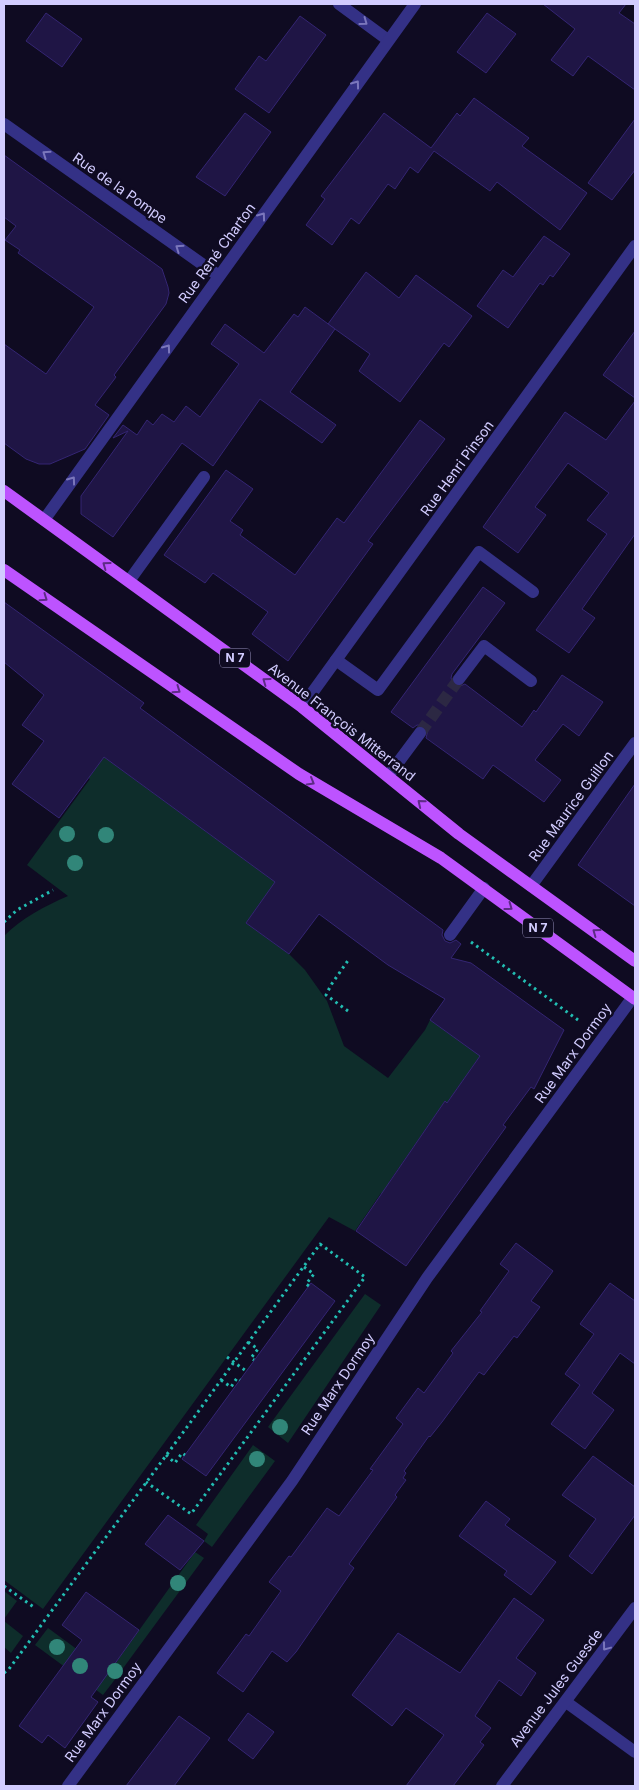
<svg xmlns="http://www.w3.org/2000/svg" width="639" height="1790" viewBox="0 0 639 1790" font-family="Inter,sans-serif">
	<rect width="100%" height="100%" fill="#0f0b22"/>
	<g fill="#0e2d2b">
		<path d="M104,757L300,900L285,921L260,903L246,923L289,954L305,970L327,1001L344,1046L388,1078L425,1030L430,1020L466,1046L483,1053L479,1061L477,1060L447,1103L445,1101L389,1182L393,1185L385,1195L381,1193L355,1231L329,1217L43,1609L4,1580V936C22,918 45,906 68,896L27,865L90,779L88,778Z"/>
		<path d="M365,1294L381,1305L288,1443L268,1427Z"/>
		<path d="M253,1445L275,1461L212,1547L204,1541L208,1534L196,1525Z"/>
		<path d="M195,1552L204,1558L121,1671L114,1666L115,1664Z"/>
		<path d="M4,1591L17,1601L4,1619Z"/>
		<path d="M4,1621L23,1636L11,1653L4,1647Z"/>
		<path d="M48,1628L116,1678L103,1695L35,1645Z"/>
	</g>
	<g fill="#1f1545" stroke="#342573">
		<path d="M543,4H626L619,13L635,24V90L588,56L573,76L551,60L575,29Z"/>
		<path d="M46,13L82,39L62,67L26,41Z"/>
		<path d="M487,13L516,34L486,73L457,52Z"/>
		<path d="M300,16L326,35L269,113L235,89L259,56L266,61Z"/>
		<path d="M474,98L529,138L522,146L587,193L560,230L497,182L490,191L434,151L418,173L410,167L395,189L388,184L359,224L351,218L332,245L306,225L325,199L321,196L384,113L431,148L457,113L460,116Z"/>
		<path d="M245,113L271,132L225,196L196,177Z"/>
		<path d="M635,119V170L612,200L588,183Z"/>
		<path d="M4,155L162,269L168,287L169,293L166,304L114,375L116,377L95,405L109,415L85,449L50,464H39L26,459L4,443V344L46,374L94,307L18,253L20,250L5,240L16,226L4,217Z"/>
		<path d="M544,236L570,254L553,277L550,275L543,285L540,283L508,328L477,306L503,270L513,277Z"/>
		<path d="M366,272L399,298L416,275L472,316L449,347L444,343L400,402L359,371L370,354L328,324Z"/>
		<path d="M305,307L335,329L290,392L336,425L322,443L260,399L213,466L182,443L113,537L81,514V496L128,431L113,438L123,425L137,435L147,420L153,425L162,414L174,422L186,406L200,417L239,364L211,344L225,324L264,353L294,314L298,317Z"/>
		<path d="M635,331V398L603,375Z"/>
		<path d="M635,401V534L582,609L595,618L569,653L536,630L607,534L587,520L609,493L568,463L535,507L546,515L518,553L483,527L565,412L606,440Z"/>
		<path d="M420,420L445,439L368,541L373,544L288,661L252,634L268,612L213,573L205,583L164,555L226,470L253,489L230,521L243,530L240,535L295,575L337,518L344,523Z"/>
		<path d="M483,587L505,603L452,674L451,678L454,685L458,687L465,684L522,727L534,710L536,712L562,675L603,702L579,736L563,724L535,760L561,780L544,802L493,765L483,779L426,738L428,730L424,726L417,725L413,728L391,712Z"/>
		<path d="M4,602L144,703L140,708L443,930L442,935L445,941L450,943L456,940L461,944L451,958L471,963L564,1030L534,1089L531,1087L503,1125L506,1127L406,1266L356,1231L445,1101L447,1103L480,1056L430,1020L445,999L388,965L319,914L289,954L246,923L275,882L104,757L59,818L12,784L44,741L22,725L44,695L4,662Z"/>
		<path d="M635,784V906L578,865Z"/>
		<path d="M516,1243L553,1271L531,1301L540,1307L517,1338L514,1336L484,1375L479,1372L442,1422L430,1437L429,1436L404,1471L406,1473L403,1478L406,1480L395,1495L397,1497L349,1564L354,1568L296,1652L287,1662L272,1651L243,1692L217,1673L246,1634L249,1636L281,1591L269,1582L289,1556L291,1557L327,1508L339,1516L373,1470L370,1469L403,1424L396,1418L418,1388L424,1393L453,1353L451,1351L482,1312L480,1311L509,1271L500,1264Z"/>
		<path d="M311,1283L335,1301L206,1476L182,1459Z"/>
		<path d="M610,1283L635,1301V1364L620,1353L592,1393L614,1410L585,1449L551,1424L580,1385L565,1374L594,1334L580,1324Z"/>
		<path d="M593,1456L635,1487V1515L592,1574L569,1556L596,1519L562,1495Z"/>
		<path d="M486,1501L510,1519L505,1525L556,1562L531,1595L504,1575L507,1571L459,1536Z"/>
		<path d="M168,1515L204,1541L180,1570L145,1544Z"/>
		<path d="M86,1592L139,1630L91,1697L98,1702L65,1748L48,1735L42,1743L19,1726L82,1640L62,1625Z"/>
		<path d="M514,1598L544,1620L516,1658L536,1673L521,1696L499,1680L475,1716L491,1728L480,1742L484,1745L453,1786H406L444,1735L406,1708L392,1726L352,1695L398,1633L460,1673Z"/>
		<path d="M248,1713L274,1732L253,1759L228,1740Z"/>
		<path d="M179,1716L210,1738L174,1786H126Z"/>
	</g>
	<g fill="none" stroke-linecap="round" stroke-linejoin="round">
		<path stroke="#2c2843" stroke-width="12" stroke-dasharray="12 6" stroke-linecap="butt" d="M420,733L459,679"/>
		<g stroke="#22bdb2" stroke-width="3" stroke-dasharray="2.5 4" stroke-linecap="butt">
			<path d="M4,922L17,910L53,890"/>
			<path d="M471,942L578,1020"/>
			<path d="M348,1011L326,995L331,985L349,959"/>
			<path d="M304,1267L314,1274L306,1284L309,1286"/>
			<path d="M248,1342L258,1349L251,1358L254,1360"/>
			<path d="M227,1357L246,1371"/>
			<path d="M221,1380L231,1387L237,1378L240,1380"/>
			<path d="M166,1455L175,1463L182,1453L185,1455"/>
			<path d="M4,1586L35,1608"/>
			<path d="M4,1673L9,1669L26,1646C95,1551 166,1457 234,1362L320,1244L365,1277L191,1514L146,1482"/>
		</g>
		<g stroke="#343186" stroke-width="12">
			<path d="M339,4L388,40"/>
			<path d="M4,124L219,276"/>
			<path d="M44,520L415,4"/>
			<path d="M129,581L204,477"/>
			<path d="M336,660L378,690L479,552L533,592"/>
			<path d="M459,679L484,646L531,681"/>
			<path d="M302,707L635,246"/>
			<path d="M388,776L420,733"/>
			<path d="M531,886L635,743"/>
			<path d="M450,935L484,888"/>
			<path d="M566,1702L635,1752"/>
			<path d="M68,1786L292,1481L427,1278L633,997"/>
			<path d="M502,1786L635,1608"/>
		</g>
		<g stroke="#bd53ff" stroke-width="12">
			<path d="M4,491L302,707L459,834L635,961"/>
			<path d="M4,570L299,774L441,858L635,999"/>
		</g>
	</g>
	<g fill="#318679">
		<circle cx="67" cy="834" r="8"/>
		<circle cx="106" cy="835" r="8"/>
		<circle cx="75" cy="863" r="8"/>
		<circle cx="280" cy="1427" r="8"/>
		<circle cx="257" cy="1459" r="8"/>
		<circle cx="178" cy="1583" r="8"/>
		<circle cx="57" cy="1647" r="8"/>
		<circle cx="80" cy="1666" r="8"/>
		<circle cx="115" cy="1671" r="8"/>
	</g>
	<defs><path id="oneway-chevron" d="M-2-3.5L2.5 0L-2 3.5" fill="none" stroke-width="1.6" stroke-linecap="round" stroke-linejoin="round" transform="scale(1.25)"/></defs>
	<g stroke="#7b77bc">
		<use href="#oneway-chevron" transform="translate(364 22) rotate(36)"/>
		<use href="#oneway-chevron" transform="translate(356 84) rotate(-54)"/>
		<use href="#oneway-chevron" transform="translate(46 154) rotate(-145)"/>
		<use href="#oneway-chevron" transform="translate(262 216) rotate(-54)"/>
		<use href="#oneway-chevron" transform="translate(179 248) rotate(-145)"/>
		<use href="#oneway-chevron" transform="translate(167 348) rotate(-54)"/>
		<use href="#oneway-chevron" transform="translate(72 480) rotate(-54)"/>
		<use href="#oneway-chevron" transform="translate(606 1647) rotate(127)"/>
	</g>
	<g stroke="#5d2b85">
		<use href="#oneway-chevron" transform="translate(106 565) rotate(-144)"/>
		<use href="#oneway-chevron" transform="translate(44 598) rotate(35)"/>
		<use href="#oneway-chevron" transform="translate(266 681) rotate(-144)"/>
		<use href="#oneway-chevron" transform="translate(177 690) rotate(35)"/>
		<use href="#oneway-chevron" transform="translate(311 782) rotate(30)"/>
		<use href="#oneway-chevron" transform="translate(421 803) rotate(-141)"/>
		<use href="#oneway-chevron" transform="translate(509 907) rotate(36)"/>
		<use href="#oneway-chevron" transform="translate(596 932) rotate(-144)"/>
	</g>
	<g text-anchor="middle" stroke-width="5" stroke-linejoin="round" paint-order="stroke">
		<g fill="#0f0b22" stroke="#9892bd" stroke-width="1">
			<rect x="220" y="648.5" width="30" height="19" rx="4"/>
			<rect x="523" y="918.5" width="30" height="19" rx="4"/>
		</g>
		<g font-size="12" font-weight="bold" fill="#d2ccff">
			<text x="235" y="662">N 7</text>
			<text x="538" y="932">N 7</text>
		</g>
		<g font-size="14" fill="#d2ccff" stroke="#0f0b22">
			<text transform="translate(120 188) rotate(35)" y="5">Rue de la Pompe</text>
			<text transform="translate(217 253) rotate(-54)" y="5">Rue René Charton</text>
			<text transform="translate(457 468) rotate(-54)" y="5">Rue Henri Pinson</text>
			<text transform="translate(342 722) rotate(38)" y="5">Avenue François Mitterrand</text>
			<text transform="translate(571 806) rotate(-54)" y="5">Rue Maurice Guillon</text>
			<text transform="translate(573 1053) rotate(-54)" y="5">Rue Marx Dormoy</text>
			<text transform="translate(338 1384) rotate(-56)" y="5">Rue Marx Dormoy</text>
			<text transform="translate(556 1688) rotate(-53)" y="5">Avenue Jules Guesde</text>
			<text transform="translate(103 1712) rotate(-54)" y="5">Rue Marx Dormoy</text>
		</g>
	</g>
	<rect width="639" height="1790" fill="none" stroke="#d2ccff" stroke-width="10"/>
</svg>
